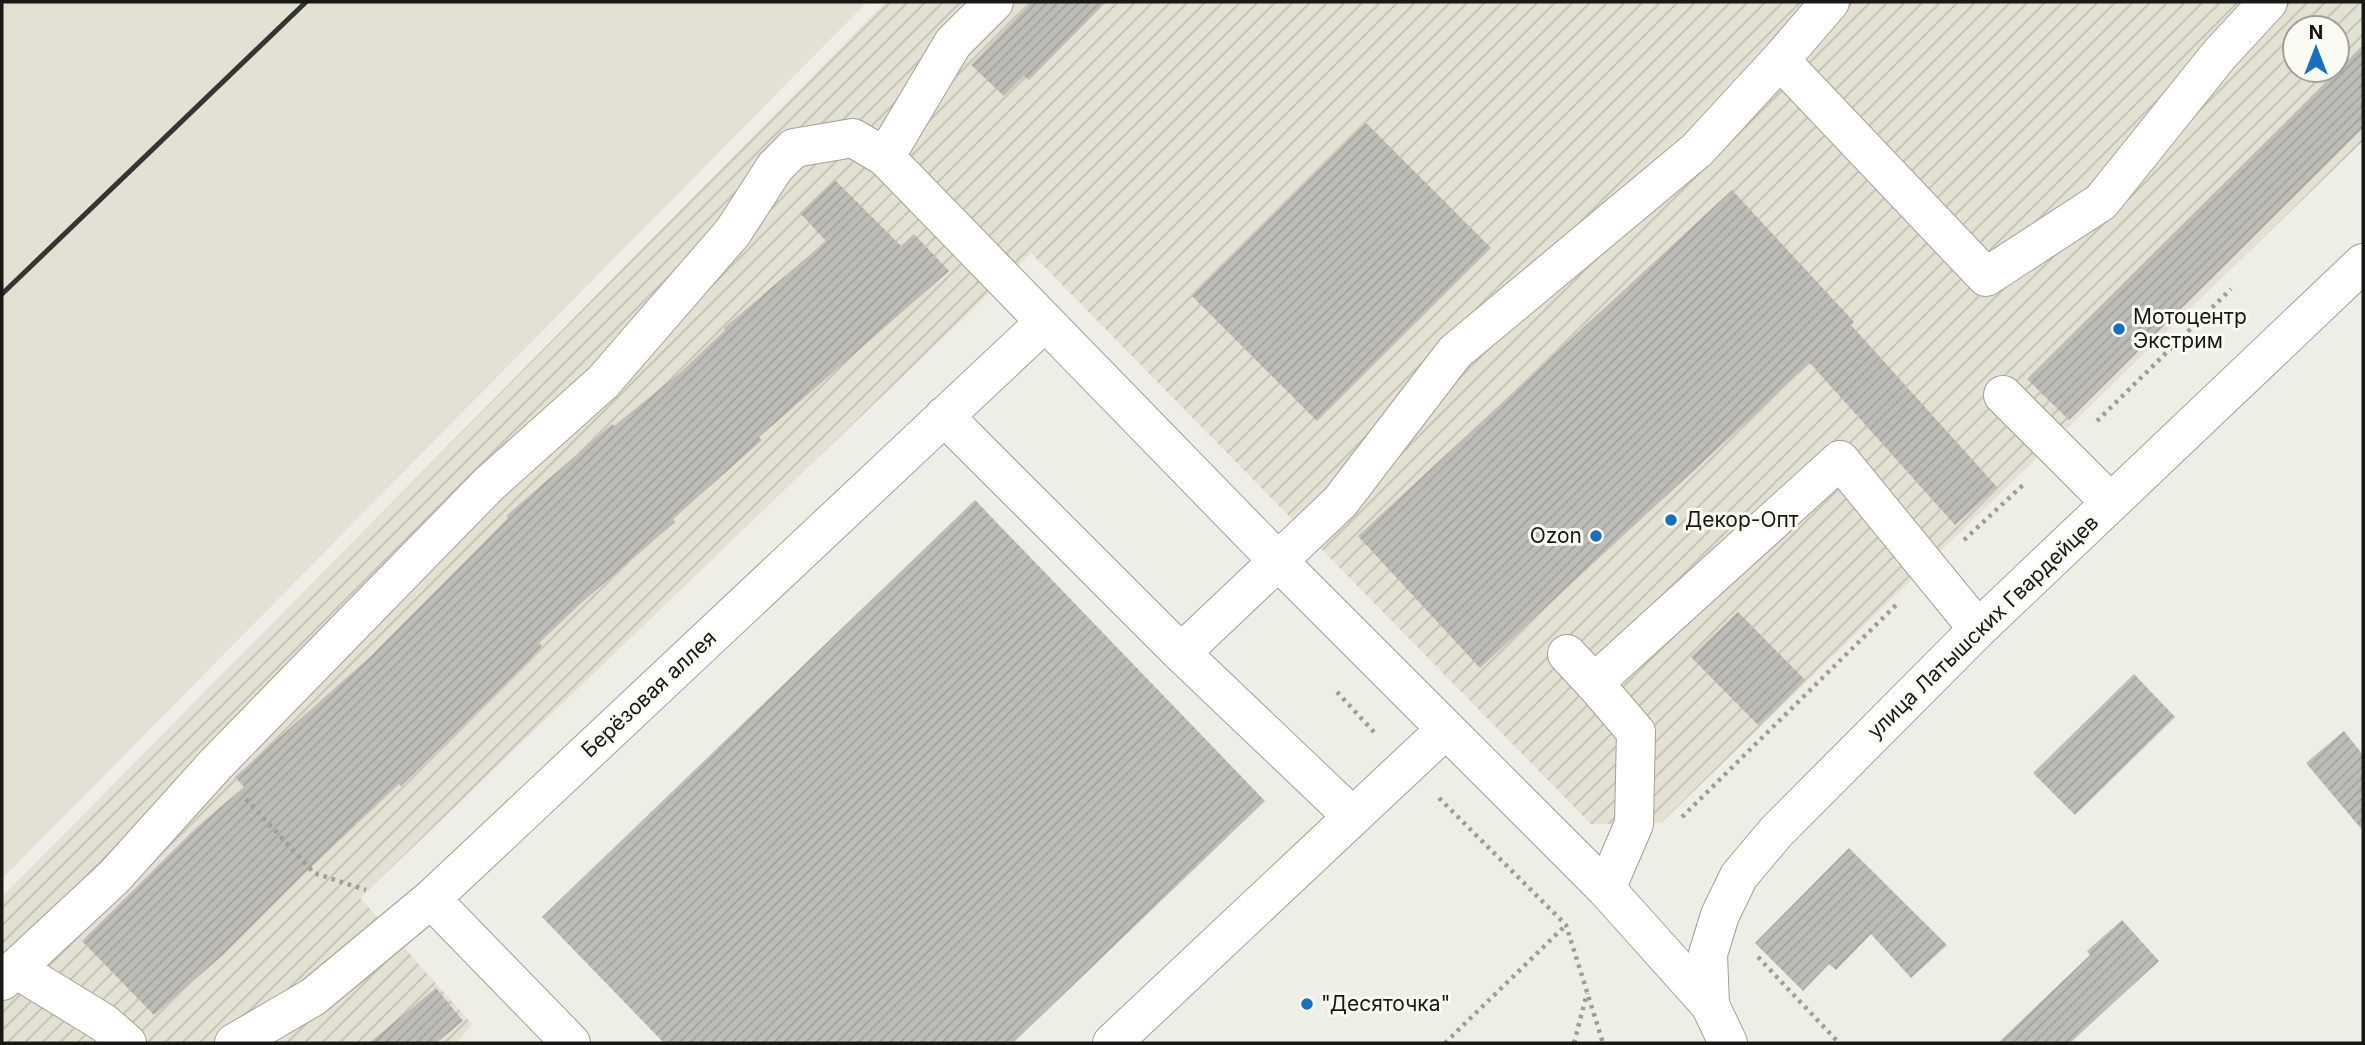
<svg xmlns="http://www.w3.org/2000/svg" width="2365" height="1045" viewBox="0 0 2365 1045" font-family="Inter,sans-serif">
	<defs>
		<pattern id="industrial-furrows" width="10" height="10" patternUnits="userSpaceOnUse" patternTransform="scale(1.75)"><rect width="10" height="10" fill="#e2e1d3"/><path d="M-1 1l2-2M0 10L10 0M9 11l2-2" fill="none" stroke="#c1c0b4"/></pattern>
		<pattern id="building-hatch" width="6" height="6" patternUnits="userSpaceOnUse" patternTransform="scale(1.75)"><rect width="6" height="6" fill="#bdbcb6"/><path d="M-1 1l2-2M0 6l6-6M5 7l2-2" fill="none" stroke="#a2a19c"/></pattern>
	</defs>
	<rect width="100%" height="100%" fill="#eeede6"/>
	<path fill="#e2e1d3" d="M2,2H867L2,879Z"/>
	<path fill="url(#industrial-furrows)" fill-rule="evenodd" d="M886,2H2363V141L1661,823L1591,824L1031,253L360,898L472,1024L457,1043H2V897ZM2295,28H2337V70H2295Z"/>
	<g fill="url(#building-hatch)">
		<path d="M1032,2H1106L1029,80L1024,76L1004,96L971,65Z"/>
		<path d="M2363,45V128L2069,420L2027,379Z"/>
		<path d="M1366,123L1491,248L1317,421L1192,296Z"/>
		<path d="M835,180L901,246L914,234L949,271L759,437L762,440L673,519L675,522L580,604L539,643L542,646L524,665L401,786L399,784L306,872L224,954L154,1015L82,941L197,827L244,787L235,777L371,656L508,518L506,516L612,424L614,426L682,371L725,330L724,328L826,241L800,213Z"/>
		<path d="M1732,190L1854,322L1851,325L1997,487L1955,525L1810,363L1480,668L1358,536Z"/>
		<path d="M975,500L1265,801L1013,1043H664L542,917Z"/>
		<path d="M1738,612L1805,680L1758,725L1691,657Z"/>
		<path d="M2134,674L2175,717L2075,815L2033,773Z"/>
		<path d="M2344,731L2363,755V831L2306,763Z"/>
		<path d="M1849,848L1947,945L1911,978L1871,934L1836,970L1829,964L1803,991L1755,943Z"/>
		<path d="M2122,920L2159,961L2070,1043H1998L2090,955L2087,951Z"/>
		<path d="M436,988L463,1021L436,1043H369Z"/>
	</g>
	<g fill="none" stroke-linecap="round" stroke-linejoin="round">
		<g stroke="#a1a09a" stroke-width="40">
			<g id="minor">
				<path d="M1830,2L1780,60L1986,277L2101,202L2219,55L2268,2"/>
				<path d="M885,157L953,43L994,2"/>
				<path d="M2003,395L2110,502"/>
				<path d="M944,416L1181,653L1352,816"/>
				<path d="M1181,653L1340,502L1455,352L1697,150L1780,60"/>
				<path d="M1567,654L1594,683L1840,460L1978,629"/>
				<path d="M1594,683L1636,732L1634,824L1606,889"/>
				<path d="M431,899L571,1043"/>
				<path d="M16,969L104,1023L127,1043"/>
				<path d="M2,981L114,877L215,765L489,484L603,382L733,232L775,167L794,148L853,138L885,157L1277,560L1606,889L1710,1005"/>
				<path d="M234,1043L313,997L431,899L1045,322"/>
				<path d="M1112,1043L1445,730"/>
				<path d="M1728,1043L1710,1005L1708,954L1720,915L1739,876L1776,832L1978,629L2363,263"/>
			</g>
		</g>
		<g stroke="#9e9d98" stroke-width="4.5" stroke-dasharray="3.5 5" stroke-linecap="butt">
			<path d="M2097,421L2231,289"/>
			<path d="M1964,540L2024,484"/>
			<path d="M1337,692L1374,732"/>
			<path d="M1439,798L1566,925L1603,1043"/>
			<path d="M246,799L314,873L366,890"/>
			<path d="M1682,817L1897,604"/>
			<path d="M1758,957L1839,1043"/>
			<path d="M1445,1043L1566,925"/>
			<path d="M1574,1043L1587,993"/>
		</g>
		<use href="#minor" stroke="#fff" stroke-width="38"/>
		<path stroke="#353531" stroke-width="5" d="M2,294L306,2"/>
	</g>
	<g fill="#196fbd" stroke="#fbfbf4" stroke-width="2.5">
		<circle cx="2119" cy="329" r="7"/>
		<circle cx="1671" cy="520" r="7"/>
		<circle cx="1596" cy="536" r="7"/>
		<circle cx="1307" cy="1004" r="7"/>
	</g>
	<g text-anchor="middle" stroke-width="6" stroke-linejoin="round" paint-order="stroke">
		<g font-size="21" fill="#181815" stroke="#fbfbf4" text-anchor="start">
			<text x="2133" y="324">Мотоцентр<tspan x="2133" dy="24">Экстрим</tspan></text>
			<text x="1685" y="527">Декор-Опт</text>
			<text x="1582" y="543" text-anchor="end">Ozon</text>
			<text x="1321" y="1011">"Десяточка"</text>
		</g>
		<g font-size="21" fill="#181815" stroke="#fbfbf4">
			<text transform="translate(1983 627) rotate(-44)" y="7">улица Латышских Гвардейцев</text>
			<text transform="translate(649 694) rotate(-43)" y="7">Берёзовая аллея</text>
		</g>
	</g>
	<rect width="2365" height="1045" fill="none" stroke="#181815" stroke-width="7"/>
	<g transform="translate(2316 49)"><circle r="33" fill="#fbfbf4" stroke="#a0a09b" stroke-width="2"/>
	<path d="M0-5L12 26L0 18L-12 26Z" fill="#196fbd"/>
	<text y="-10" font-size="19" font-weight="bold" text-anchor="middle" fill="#181815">N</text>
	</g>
</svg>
